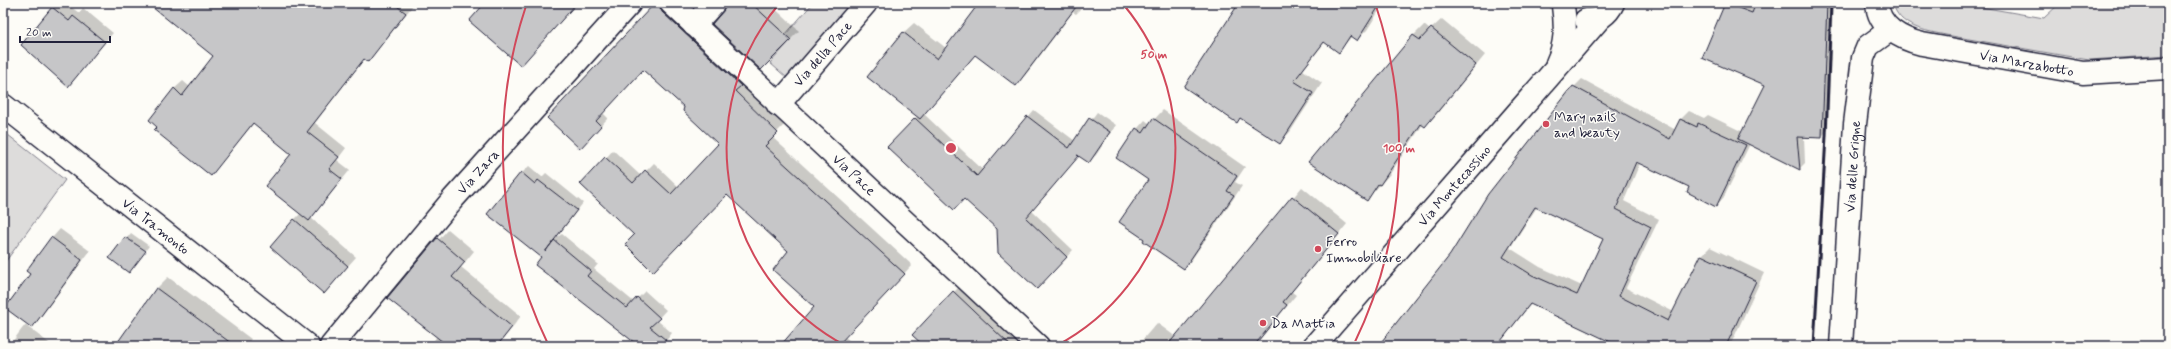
<svg xmlns="http://www.w3.org/2000/svg" width="2171" height="349" viewBox="0 0 2171 349" font-family="Mynerve,sans-serif">
	<rect width="100%" height="100%" fill="#fdfcf7"/>
	<filter id="ink" filterUnits="userSpaceOnUse"><feTurbulence type="fractalNoise" baseFrequency=".025" numOctaves="2"/><feDisplacementMap in="SourceGraphic" scale="8" xChannelSelector="R" yChannelSelector="G"/><feConvolveMatrix kernelMatrix="1 2 1 2 8 2 1 2 1" color-interpolation-filters="sRGB"/></filter>
	<g filter="url(#ink)">
		<g fill="#dddcdb" stroke="#807f8b">
			<path d="M813,3H854L787,78L770,63L791,40L785,35Z"/>
			<path d="M1893,3H1958L2044,18L2060,3H2168V55L2089,60L1946,35C1926,31 1898,27 1893,3Z"/>
			<path d="M3,131L65,180L3,265Z"/>
		</g>
		<g fill="#0003" fill-rule="evenodd">
			<path d="M57,3H66L79,13L83,8L113,33L68,85L23,45Z"/>
			<path d="M148,3L414,4L376,52L368,61L365,58L315,123L346,148L337,160L350,170L311,218L356,257L324,293L294,220L301,213L292,153L254,123L211,174L174,89L183,81L190,87L214,56Z"/>
			<path d="M656,3H669L785,124L772,137L912,265L845,337L856,346H794L816,307L789,251L727,194L635,235L606,158L613,150L641,176L654,163L679,187L719,144L685,107L643,69L603,113L608,118L580,148Z"/>
			<path d="M727,3H769L799,31L761,69Z"/>
			<path d="M980,3H1087L1076,14L1073,12L1026,74L1016,84L976,54L924,114L983,170L1034,110L1075,141L1097,112L1116,125L1096,155L1089,161L1079,155L1032,211L1073,250L1044,281L998,228L964,198L889,147L918,116L903,33L914,23L946,48Z"/>
			<path d="M1248,3H1384L1367,30L1357,40L1352,36L1339,51L1325,42L1303,70L1322,83L1290,132L1280,142L1241,117L1237,121Z"/>
			<path d="M1726,3H1749L1756,6L1757,3H1833L1828,130L1821,137L1804,136L1805,163L1799,169L1750,144L1724,197L1716,206L1690,187L1640,163L1624,201L1659,219L1626,288L1674,312L1702,255L1710,247L1764,273L1730,346H1620L1531,304L1497,346H1379L1451,255L1574,87L1582,79L1676,130L1681,119L1689,111L1704,118L1708,115L1743,132L1767,85L1703,58ZM1537,207L1605,239L1582,286L1540,267L1510,248Z"/>
			<path d="M1442,19L1485,55L1435,116L1425,126L1423,124L1390,174L1367,199L1310,162L1414,35L1424,25L1430,30Z"/>
			<path d="M1163,110L1245,167L1235,182L1242,186L1192,259L1184,268L1149,179L1137,129L1145,120L1150,124Z"/>
			<path d="M529,166L542,177L546,173L583,203L557,237L562,234L598,264L594,269L634,302L645,291L666,310L657,320L672,333L662,346H641L543,257L522,173Z"/>
			<path d="M1302,187L1347,224L1292,292L1296,295L1254,346H1137L1157,323L1176,337Z"/>
			<path d="M60,229L90,251L40,318L32,327L52,238Z"/>
			<path d="M448,229L474,251L461,267L521,316L498,346H430L437,336L388,298Z"/>
			<path d="M131,233L149,246L129,272L110,258Z"/>
			<path d="M168,277L251,339L246,346H115L157,288Z"/>
			<path d="M965,281L1019,343L1017,346H926L954,292Z"/>
			<path d="M25,325L53,346H9Z"/>
		</g>
		<g fill="#c6c6c8" stroke="#22223b" fill-rule="evenodd">
			<path d="M147,3H393L406,13L368,62L364,59L307,132L339,157L329,169L342,179L309,221L265,186L291,154L253,123L211,176L154,130L157,127L149,120L174,88L182,96L213,56Z"/>
			<path d="M485,3H577L521,66L469,21Z"/>
			<path d="M655,3H659L662,12L741,86L735,91L778,133L765,146L905,274L837,346H780L814,307L773,270L788,251L727,195L653,272L625,244L634,235L580,184L605,157L633,183L645,170L671,194L718,144L683,111L684,107L643,70L596,121L601,126L580,149L547,118Z"/>
			<path d="M726,3H751L791,40L761,70L712,24L723,11Z"/>
			<path d="M979,3H1079L1016,86L975,55L920,119L867,77L903,32L937,59Z"/>
			<path d="M1239,3H1381L1357,41L1350,36L1339,53L1324,42L1294,81L1313,93L1280,144L1240,118L1237,123L1184,87Z"/>
			<path d="M1725,3L1752,13L1756,3H1827L1822,138L1797,137L1800,170L1738,139L1765,85L1702,58Z"/>
			<path d="M52,7L69,21L73,16L105,42L68,87L21,45Z"/>
			<path d="M1431,28L1476,65L1425,127L1421,124L1380,185L1378,184L1367,201L1308,162L1413,35L1420,40Z"/>
			<path d="M1573,86L1670,139L1680,119L1697,127L1698,123L1746,145L1716,207L1687,192L1689,187L1636,162L1616,209L1651,227L1619,296L1668,321L1701,255L1756,281L1726,346H1619L1530,304L1497,346H1378L1450,255L1488,194ZM1535,207L1603,239L1577,295L1532,275L1503,257Z"/>
			<path d="M1027,116L1069,148L1089,118L1110,132L1089,163L1077,155L1079,156L1026,218L1067,257L1037,289L998,253L997,229L964,199L954,210L887,147L915,118L977,176Z"/>
			<path d="M1153,118L1237,176L1227,191L1234,195L1184,269L1143,241L1144,239L1119,222L1148,180L1116,158L1136,128L1143,133Z"/>
			<path d="M521,172L535,184L538,180L577,210L545,252L554,240L591,271L587,276L627,308L637,297L660,318L650,327L666,340L661,346H639L635,343L535,265L541,257L487,214Z"/>
			<path d="M1292,196L1339,234L1283,302L1287,305L1254,346H1167Z"/>
			<path d="M294,219L348,266L324,294L270,247Z"/>
			<path d="M51,237L82,260L32,328L5,308L30,274L26,271Z"/>
			<path d="M125,237L146,251L129,273L109,258Z"/>
			<path d="M437,238L465,262L452,277L512,327L497,346H448L387,298Z"/>
			<path d="M156,288L235,346H115Z"/>
			<path d="M953,291L1011,346H924L912,335Z"/>
		</g>
		<g fill="none" stroke-linecap="round" stroke-linejoin="round">
			<g stroke="#22223b" stroke-width="25">
				<g id="street">
					<path id="s1" d="M671,3L1038,346"/>
					<path id="s2" d="M1877,3C1878,27 1901,39 1922,44L2083,73L2168,68"/>
					<path d="M694,25L714,3"/>
					<path id="s3" d="M3,105L308,346"/>
					<path id="s4" d="M778,105L866,3"/>
					<path id="s5" d="M331,346L453,199L630,3"/>
					<path id="s6" d="M1841,346L1855,124L1863,58L1868,46L1890,30"/>
				</g>
			</g>
			<g stroke="#22223b" stroke-width="25">
				<g id="secondary">
					<path d="M1586,20C1599,21 1608,14 1613,3"/>
					<path d="M1557,63C1566,44 1566,26 1563,6"/>
					<path id="s7" d="M1314,346L1600,18"/>
				</g>
			</g>
			<use href="#street" stroke="#fdfcf7" stroke-width="22"/>
			<use href="#secondary" stroke="#fdfcf7" stroke-width="22"/>
			<path stroke="#22223b" stroke-width="3" d="M1814,346L1826,136L1831,3"/>
		</g>
	</g>
	<g fill="none" stroke="#d1495b" stroke-width="2">
		<path d="M846 346A224 224 0 0 1 779 4M1123 4A224 224 0 0 1 1056 346"/>
		<path d="M548 344A448 448 0 0 1 526 6M1376 6A448 448 0 0 1 1354 344"/>
	</g>
	<g fill="#d1495b" stroke="#fdfcf7" stroke-width="1.5">
		<circle cx="1546" cy="124" r="4"/>
		<circle cx="1318" cy="249" r="4"/>
		<circle cx="1263" cy="323" r="4"/>
	</g>
	<g text-anchor="middle" stroke-width="3" stroke-linejoin="round" paint-order="stroke">
		<g font-size="14" fill="#22223b" stroke="#fdfcf7">
			<text dy="5" stroke="none"><textPath href="#s4" startOffset="68">Via della Pace</textPath></text>
			<text dy="5" stroke="none"><textPath href="#s2" startOffset="172">Via Marzabotto</textPath></text>
			<text dy="5" stroke="none"><textPath href="#s6" startOffset="180">Via delle Grigne</textPath></text>
			<text dy="5" stroke="none"><textPath href="#s5" startOffset="228">Via Zara</textPath></text>
			<text dy="5" stroke="none"><textPath href="#s1" startOffset="251">Via Pace</textPath></text>
			<text dy="5" stroke="none"><textPath href="#s7" startOffset="213">Via Montecassino</textPath></text>
			<text dy="5" stroke="none"><textPath href="#s3" startOffset="195">Via Tramonto</textPath></text>
		</g>
		<g font-size="14" fill="#22223b" stroke="#fdfcf7" text-anchor="start">
			<text x="1554" y="121">Mary nails<tspan x="1554" dy="16">and beauty</tspan></text>
			<text x="1326" y="246">Ferro<tspan x="1326" dy="16">Immobiliare</tspan></text>
			<text x="1271" y="328">Da Mattia</text>
		</g>
	</g>
	<circle cx="951" cy="148" r="6" fill="#d1495b" stroke="#fdfcf7" stroke-width="2"/>
	<g font-size="12" text-anchor="middle" font-weight="bold" fill="#d1495b" stroke="#fdfcf7" stroke-width="3" stroke-linejoin="round" paint-order="stroke">
		<text x="1154" y="58">50 m</text>
		<text x="1399" y="152">100 m</text>
	</g>
	<rect width="2171" height="349" fill="none" stroke="#fdfcf7" stroke-width="16"/>
	<rect x="8" y="8" width="2155" height="333" fill="none" stroke="#22223b" stroke-width="1.5" filter="url(#ink)"/>
	<path d="M20 36v6h90v-6" fill="none" stroke="#22223b" stroke-width="2"/>
	<text x="26" y="36" font-size="12" fill="#22223b" stroke="#fdfcf7" stroke-width="3" paint-order="stroke">20 m</text>
</svg>
